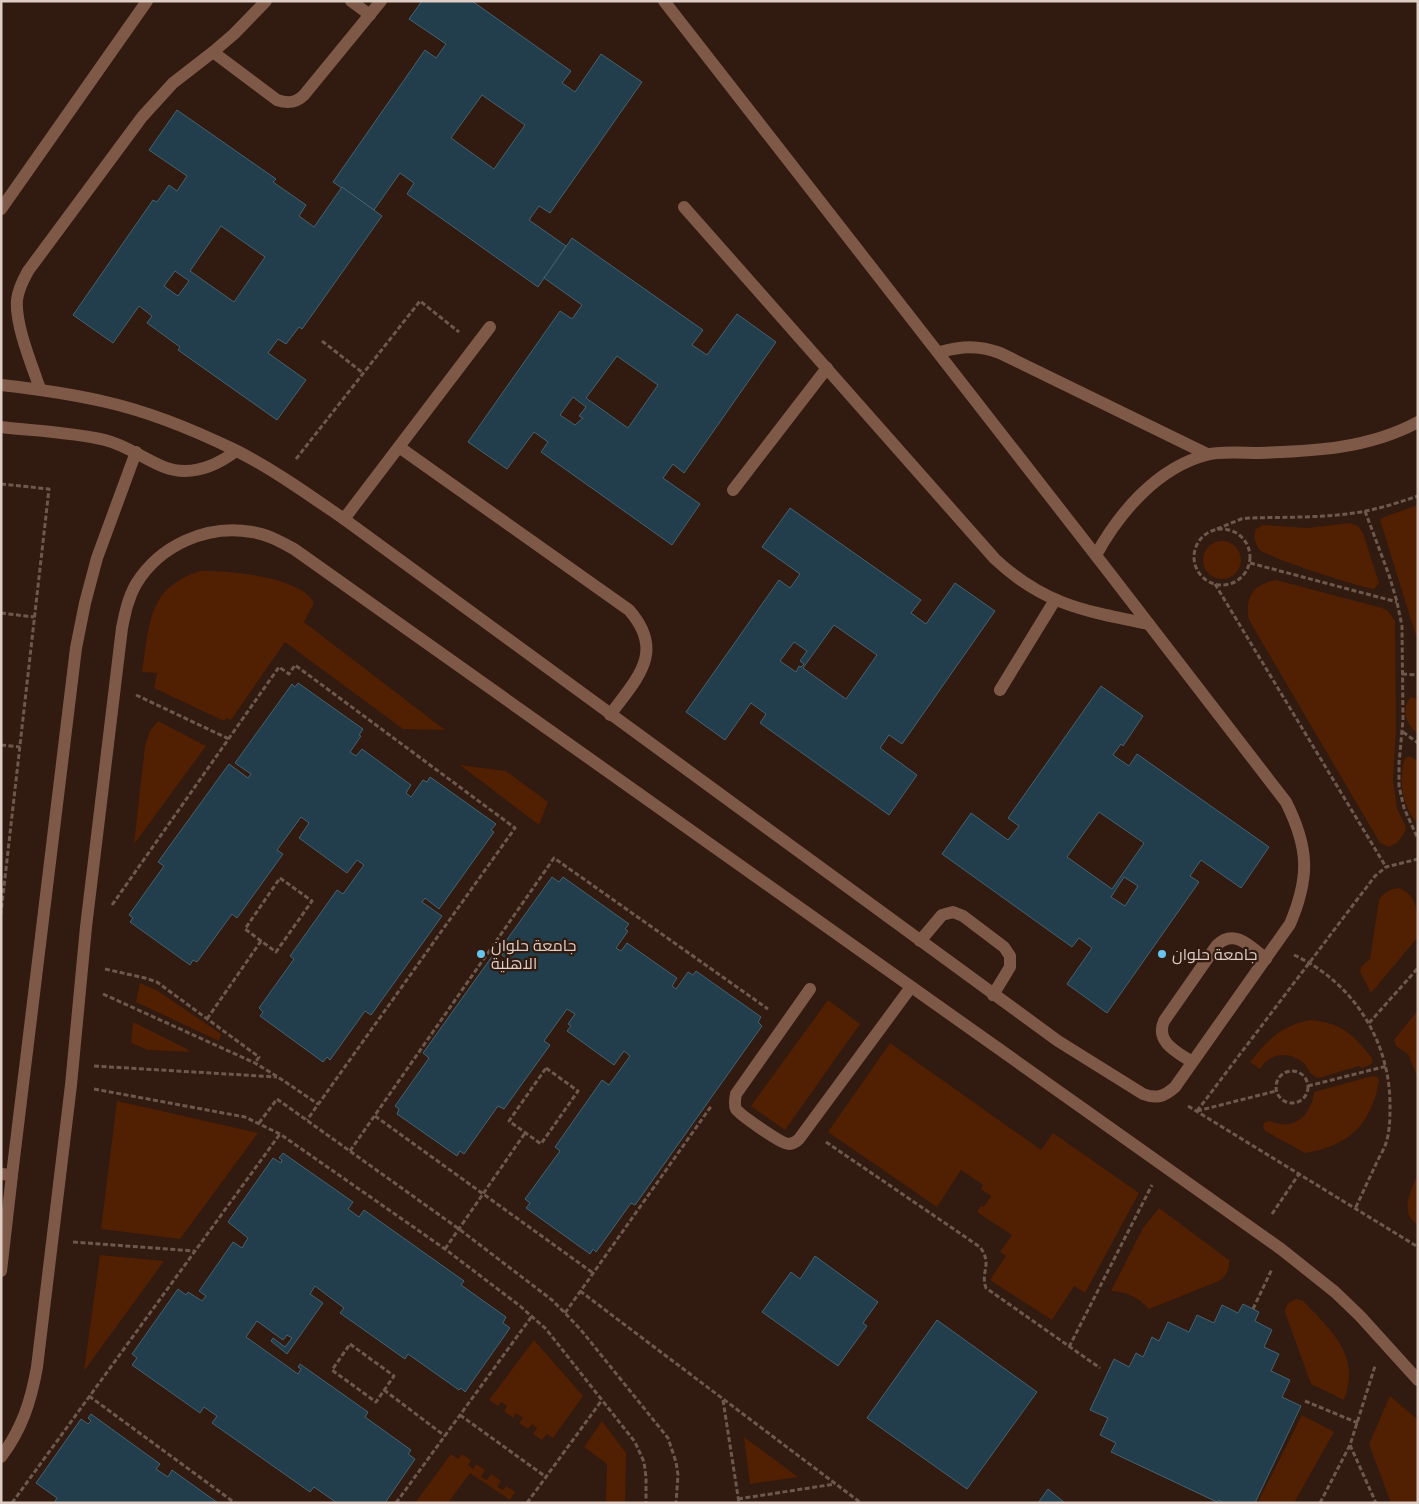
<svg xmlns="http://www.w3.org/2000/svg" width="1419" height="1504" viewBox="0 0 1419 1504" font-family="Lato,Cairo,sans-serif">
	<rect width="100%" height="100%" fill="#311a0f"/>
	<g fill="#511f02">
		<path d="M1418,505V642L1380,520L1384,517Z"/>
		<path d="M1350,523L1358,526L1363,533L1379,583L1374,589C1362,588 1267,557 1260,550C1255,545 1253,535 1256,529L1263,525L1307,528Z"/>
		<circle cx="1222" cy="560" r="19"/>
		<path d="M201,571C226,570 303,577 314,603L304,622L445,730L403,729L285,642L231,720L227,718L224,721L154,688L157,673L142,672C150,624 147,587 201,571Z"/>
		<path d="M1276,580L1382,608L1388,611L1395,621L1396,729L1393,780L1397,809L1406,827L1405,832L1397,843L1389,847L1380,843L1249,620C1244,597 1254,584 1276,580Z"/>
		<path d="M1411,697L1418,699V734C1406,725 1400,709 1411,697Z"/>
		<path d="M158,721L206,746L134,844L145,746L150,731Z"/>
		<path d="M1410,756L1418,761V824C1402,807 1398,780 1405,758Z"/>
		<path d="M460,765L506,771L548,802L539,825Z"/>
		<path d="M1399,888C1419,895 1418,917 1418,937L1371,993L1360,971L1362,966L1370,959L1379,900C1384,892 1389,889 1399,888Z"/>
		<path d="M140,983L158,991L221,1034L219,1041L136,1002Z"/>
		<path d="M828,1000L860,1024L785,1130L751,1106Z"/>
		<path d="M1418,1010V1079L1408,1054L1396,1046L1394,1040Z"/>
		<path d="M1309,1020C1341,1022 1353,1034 1372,1058V1064L1362,1068L1359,1066L1319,1078C1309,1076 1309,1067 1302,1062C1288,1050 1268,1054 1260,1069L1250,1062C1269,1039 1279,1027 1309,1020Z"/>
		<path d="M133,1022L187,1049L189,1052L148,1050L131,1043Z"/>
		<path d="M890,1043L1041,1150L1053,1133L1139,1193L1085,1293L1074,1286L1052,1320L990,1280L1006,1256L1000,1252L1012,1235L977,1212L981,1206L984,1207L991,1196L981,1189L983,1185L961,1170L937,1207L828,1132Z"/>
		<path d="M1372,1076L1377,1077L1379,1080C1372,1124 1349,1146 1305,1153L1265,1131L1263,1127L1264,1123L1268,1121C1273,1121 1275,1124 1280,1124C1300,1127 1312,1110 1314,1092Z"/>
		<path d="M117,1101L258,1133L180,1239L101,1229Z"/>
		<path d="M1418,1172V1225C1397,1211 1413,1190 1418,1172Z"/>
		<path d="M1159,1208L1229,1260C1230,1269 1227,1275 1219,1281L1149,1309C1138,1297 1127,1292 1111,1291L1143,1228Z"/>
		<path d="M100,1255L164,1261L84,1371Z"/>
		<path d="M1297,1299L1303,1301C1330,1329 1362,1356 1344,1400L1311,1384L1285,1312C1286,1304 1289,1301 1297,1299Z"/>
		<path d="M534,1340L583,1396L553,1438L547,1434L542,1440L533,1434L537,1428L532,1424L528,1429L519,1423L523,1418L516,1413L513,1418L504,1411L507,1406L501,1402L498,1406L489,1400Z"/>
		<path d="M1390,1396L1418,1420V1503H1391L1369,1444Z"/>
		<path d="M1302,1415L1334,1432L1294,1503H1265L1259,1500Z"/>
		<path d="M602,1421L626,1453L625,1503H606L607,1464L584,1447Z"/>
		<path d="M744,1437L798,1477L750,1484Z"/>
		<path d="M451,1454L458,1459L462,1454L471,1460L468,1465L473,1469L476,1464L485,1470L481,1477L487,1480L491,1474L501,1481L497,1487L503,1490L506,1486L515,1492L510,1500L470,1473L448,1503H415Z"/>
	</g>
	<g fill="#223e4c" stroke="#456271" fill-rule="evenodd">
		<path d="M422,1H472L571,71L562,83L575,92L601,54L642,82L550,213L539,206L529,220L566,246L538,287L407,194L414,183L400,173L374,210L333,182L425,50L436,58L446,44L409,19ZM482,95L525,125L494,169L451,138Z"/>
		<path d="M177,110L276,179L273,182L306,205L299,216L314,227L342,187L382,216L302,329L299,327L286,344L278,339L268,353L306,380L277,420L178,350L180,347L147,323L152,316L139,306L113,343L73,315L153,200L157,202L169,185L177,191L187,176L149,150ZM221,226L265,257L234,302L190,271ZM175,271L189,281L178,296L164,286Z"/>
		<path d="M572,238L703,330L692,345L707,355L737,314L776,342L684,473L673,464L663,478L700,504L672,545L541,452L548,442L534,432L507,469L468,442L560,311L572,319L582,305L544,278ZM617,356L658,385L628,428L586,398ZM573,397L586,407L579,416L583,418L575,425L560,415Z"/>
		<path d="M790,508L921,600L911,613L926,624L955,583L995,611L902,744L889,735L880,748L917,775L889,815L760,723L766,714L751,703L725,740L686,712L779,580L790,588L800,574L762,547ZM834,625L877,655L846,699L803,668ZM794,642L807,651L800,661L804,664L801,667L799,666L796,672L780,661Z"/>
		<path d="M298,683L363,729L359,735L361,736L350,752L356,756L362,749L411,785L406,793L411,797L423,780L427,782L430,777L496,824L491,830L494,832L439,909L425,898L422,902L442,916L371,1015L365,1011L330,1060L327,1057L323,1062L260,1016L263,1012L259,1008L294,959L290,956L337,890L343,894L364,865L357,860L347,873L299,838L309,823L301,817L277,850L283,854L237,918L232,914L197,962L193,960L190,965L130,922L133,918L129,915L164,866L158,862L229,764L248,778L251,774L235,763L292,684L295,687Z"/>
		<path d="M1101,686L1143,716L1123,746L1121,744L1113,755L1129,766L1137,754L1269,847L1241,888L1201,860L1190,876L1199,882L1107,1013L1067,984L1092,948L1079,938L1072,947L942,854L971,813L1008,840L1019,826L1008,818ZM1099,812L1144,843L1112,889L1067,857ZM1124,877L1138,886L1125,906L1111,897Z"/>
		<path d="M552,877L559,882L563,877L629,924L625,929L628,931L616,948L621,951L627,943L677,978L672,986L676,989L688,972L693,975L696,971L761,1017L758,1022L762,1026L635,1205L631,1203L596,1252L593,1249L590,1254L526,1208L530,1203L525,1199L560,1151L555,1147L602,1080L609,1085L630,1056L624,1051L614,1065L567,1031L571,1026L568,1024L575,1014L567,1009L544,1041L550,1045L504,1109L498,1106L464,1154L460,1151L457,1156L397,1114L399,1109L395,1106L429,1058L423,1053L493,955L503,962L506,958L502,955L507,948L503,945Z"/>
		<path d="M283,1153L353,1202L348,1209L359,1217L364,1210L464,1281L461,1285L506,1317L503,1323L510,1328L465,1392L461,1388L459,1390L408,1354L405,1359L340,1313L344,1308L315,1286L310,1294L323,1303L287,1354L271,1341L273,1338L285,1347L292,1338L287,1335L283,1340L257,1321L246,1337L298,1374L301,1369L298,1367L300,1364L368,1412L365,1417L411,1450L408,1454L415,1459L385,1503H337L314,1487L310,1492L212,1423L217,1416L204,1407L200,1413L132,1365L137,1358L132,1354L178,1289L186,1295L188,1292L202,1301L206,1296L199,1291L233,1242L242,1248L248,1238L228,1222L273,1158L281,1163L282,1160L279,1158Z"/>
		<path d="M815,1256L878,1302L863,1323L867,1326L838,1366L762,1312L791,1272L800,1279Z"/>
		<path d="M1243,1304L1259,1312L1255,1321L1272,1330L1264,1347L1279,1354L1271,1371L1290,1380L1282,1397L1301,1406L1255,1503H1224L1219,1500L1217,1502L1111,1452L1116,1443L1100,1435L1108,1418L1090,1410L1114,1359L1129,1367L1136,1353L1143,1357L1152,1337L1159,1341L1168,1322L1189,1332L1197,1315L1214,1323L1222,1305L1238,1313Z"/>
		<path d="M937,1320L1037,1392L967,1489L867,1418Z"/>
		<path d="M91,1414L160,1464L156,1469L168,1477L172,1470L218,1503H54L57,1498L36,1483L81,1419L88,1424L91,1421L88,1418Z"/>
		<path d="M1048,1489L1065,1503H1038Z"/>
	</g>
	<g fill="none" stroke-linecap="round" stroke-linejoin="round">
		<g stroke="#6d584e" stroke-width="3" stroke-dasharray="5 2.5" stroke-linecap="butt">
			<path d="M322,341L363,373"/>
			<path d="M296,459L420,301L459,332"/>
			<path d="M1,484L49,489L1,913"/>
			<path d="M1365,511L1389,575L1397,602L1402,626L1403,720L1399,763V786L1404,808L1418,839"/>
			<circle cx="1222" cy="557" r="28"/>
			<path d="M1217,529L1241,519L1249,518C1284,517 1319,518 1354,513C1376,510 1397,503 1418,496"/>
			<path d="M1250,563L1397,602"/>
			<path d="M1215,584L1386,867"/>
			<path d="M1,613L34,617"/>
			<path d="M1402,674L1418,675"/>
			<path d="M136,695L229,739"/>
			<path d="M1403,732L1418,743"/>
			<path d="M1,745L20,747"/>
			<path d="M280,878L312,901L276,952L245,929Z"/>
			<path d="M112,905L279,667L289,674L295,665L515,828L307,1120"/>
			<path d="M1294,955C1353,982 1390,1041 1390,1105C1390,1117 1390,1131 1386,1143C1384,1150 1379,1157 1376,1164C1369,1179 1362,1194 1355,1209"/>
			<path d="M105,969L145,978L157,982L259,1057L255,1063"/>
			<path d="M103,994L255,1063L278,1077L318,1104"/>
			<path d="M207,1019L261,941"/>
			<path d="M1369,1023L1418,968"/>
			<path d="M94,1066L277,1077"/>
			<path d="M546,1068L578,1091L541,1144L509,1121Z"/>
			<circle cx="1292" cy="1087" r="16"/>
			<path d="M1308,1086L1387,1066"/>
			<path d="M94,1089L245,1117L280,1134L445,1249L520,1306L546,1329L635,1442L644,1462L646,1477V1503"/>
			<path d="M1188,1106L1418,1247"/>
			<path d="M1197,1111L1375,876L1386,867L1418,859"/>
			<path d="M1197,1111L1276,1091"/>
			<path d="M375,1116L593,1273"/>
			<path d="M259,1123L277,1099L459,1229L552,1300L565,1313L581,1330L668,1438L676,1462L678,1475L676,1503"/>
			<path d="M826,1142L980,1247C993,1265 980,1271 986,1288L1100,1368"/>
			<path d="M350,1151L554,858L768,1009"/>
			<path d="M1272,1214L1299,1174"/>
			<path d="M73,1242L194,1251"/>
			<path d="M445,1249L525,1133"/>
			<path d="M580,1291L861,1503"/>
			<path d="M1253,1309L1272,1269"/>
			<path d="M565,1313L712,1105"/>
			<path d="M350,1344L394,1376L376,1402L332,1370Z"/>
			<path d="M1069,1347L1152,1185"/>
			<path d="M384,1390L445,1436"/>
			<path d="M89,1396L235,1503"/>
			<path d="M723,1400L739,1503"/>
			<path d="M1305,1401L1358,1423"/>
			<path d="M460,1415L546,1477"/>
			<path d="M1350,1445L1376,1503"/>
			<path d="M738,1499L835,1484"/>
			<path d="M12,1503L280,1134"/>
			<path d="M396,1503L532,1316"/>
			<path d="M527,1503L602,1400"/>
			<path d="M1320,1503L1350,1445L1375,1366"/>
		</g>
		<g stroke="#7f5947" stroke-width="12">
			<path d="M266,1L234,34L213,52L277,100C288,104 296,103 304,95L381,1"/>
			<path d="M351,1L370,15"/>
			<path d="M684,207L995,559C1044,605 1085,611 1149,624"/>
			<path d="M1,209L147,1"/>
			<path d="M940,352C962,346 978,345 1000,353L1207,454"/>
			<path d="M1,385C36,389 72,394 106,402C150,412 194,430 235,450C273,469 309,495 344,519L1058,1041L1143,1094C1156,1099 1164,1097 1175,1087L1290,924C1310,877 1309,848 1286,802C1080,534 873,267 664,1"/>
			<path d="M40,389C32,365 15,325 17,300C18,290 23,280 28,271L142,117L173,83L213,52"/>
			<path d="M1,427C35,431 71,432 105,440C126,445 144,459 164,467C190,477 216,466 236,451"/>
			<path d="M399,447L629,610C666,652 637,678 610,715"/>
			<path d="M733,490L827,368"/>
			<path d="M344,519L490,327"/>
			<path d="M1096,555C1119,513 1157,468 1206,455C1218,451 1244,453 1259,453C1314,451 1368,449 1418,422"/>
			<path d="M1000,690L1055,600"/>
			<path d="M920,941L942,915L953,912L963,916L1004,947L1010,956V967L993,995"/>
			<path d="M810,989L736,1094C735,1099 734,1105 736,1109C740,1115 778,1141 785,1143C790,1145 795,1143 799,1139L911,987"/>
			<path d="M1192,1062C1177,1052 1155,1042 1164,1021L1217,945C1235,928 1251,947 1266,959"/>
			<path d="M1,1174L12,1175L1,1271"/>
			<path d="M12,1175L76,648L85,603L97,558L136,452"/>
			<path d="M1,1457C22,1429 31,1401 37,1367L71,1085L86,927L122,628C125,613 128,598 136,584C160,545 207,524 252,532C267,534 281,542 294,549L1281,1249L1335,1292L1360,1316L1418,1380"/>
		</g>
	</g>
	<g fill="#67c4ef" stroke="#311a0f" stroke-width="2">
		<circle cx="481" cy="954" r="5"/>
		<circle cx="1162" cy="954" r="5"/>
	</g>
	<g text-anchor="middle" stroke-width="4.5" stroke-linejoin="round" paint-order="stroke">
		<g font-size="16" fill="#decec6" stroke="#311a0f" text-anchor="start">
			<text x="491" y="951">جامعة حلوان<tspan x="491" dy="18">الاهلية</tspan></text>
			<text x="1172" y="960">جامعة حلوان</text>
		</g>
	</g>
	<rect width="1419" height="1504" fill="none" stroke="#decec6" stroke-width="5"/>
</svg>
